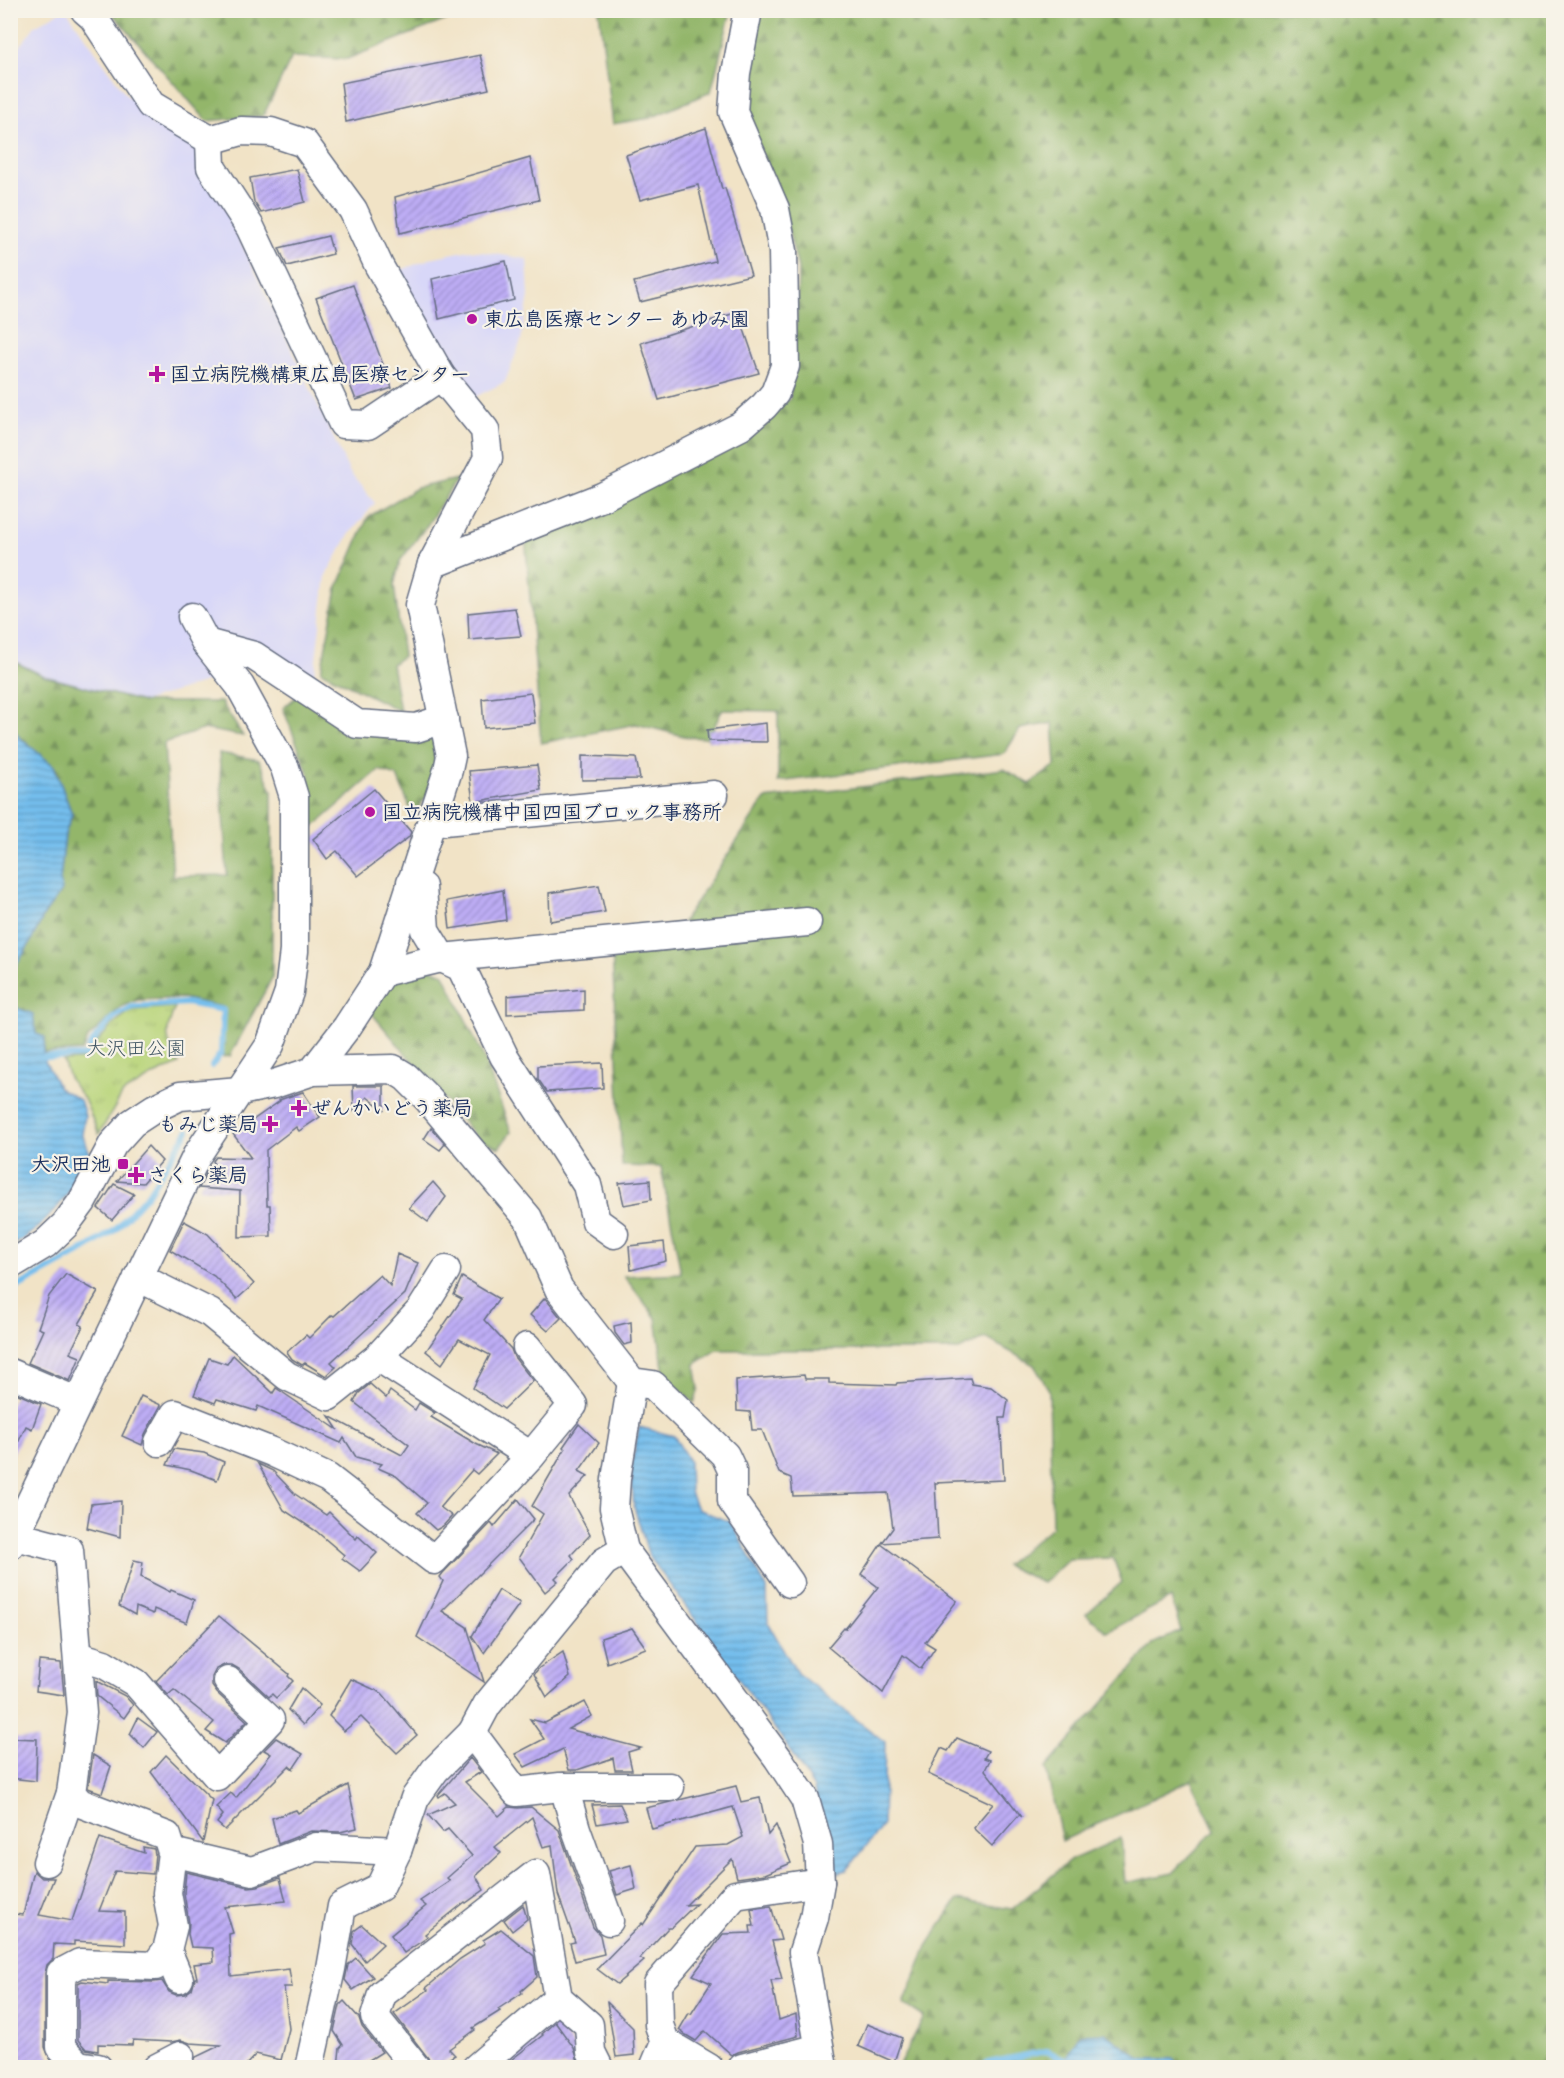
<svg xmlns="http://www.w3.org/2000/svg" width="1564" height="2078" viewBox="0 0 1564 2078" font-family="Mynerve,'Klee One',sans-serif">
	<defs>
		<pattern id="forest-firs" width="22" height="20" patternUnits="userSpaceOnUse" patternTransform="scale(1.5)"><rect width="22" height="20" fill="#93b66b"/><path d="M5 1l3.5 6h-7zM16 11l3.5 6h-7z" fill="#77945b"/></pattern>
		<pattern id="park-tufts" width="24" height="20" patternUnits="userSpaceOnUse" patternTransform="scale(1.5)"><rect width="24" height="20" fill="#bad57b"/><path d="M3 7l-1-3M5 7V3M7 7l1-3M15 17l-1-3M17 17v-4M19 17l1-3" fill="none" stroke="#9fb76d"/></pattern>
		<pattern id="water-rules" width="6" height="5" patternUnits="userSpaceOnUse" patternTransform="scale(1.5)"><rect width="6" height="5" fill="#74beed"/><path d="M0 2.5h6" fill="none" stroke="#5e9bc3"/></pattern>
		<pattern id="building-hatch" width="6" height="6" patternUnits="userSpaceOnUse" patternTransform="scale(1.5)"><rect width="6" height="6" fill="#beadf5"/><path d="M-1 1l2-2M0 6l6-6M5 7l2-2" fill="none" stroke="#9a8dca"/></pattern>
	</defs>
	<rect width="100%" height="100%" fill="#f7f3e8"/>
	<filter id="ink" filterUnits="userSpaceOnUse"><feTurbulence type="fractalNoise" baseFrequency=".0167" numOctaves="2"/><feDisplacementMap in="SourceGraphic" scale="12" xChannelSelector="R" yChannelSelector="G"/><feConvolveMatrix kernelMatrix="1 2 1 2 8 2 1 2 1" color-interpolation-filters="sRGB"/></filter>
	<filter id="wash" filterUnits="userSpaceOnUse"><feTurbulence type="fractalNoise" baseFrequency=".008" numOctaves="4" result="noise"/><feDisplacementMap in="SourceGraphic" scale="24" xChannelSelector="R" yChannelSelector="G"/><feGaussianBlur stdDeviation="1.35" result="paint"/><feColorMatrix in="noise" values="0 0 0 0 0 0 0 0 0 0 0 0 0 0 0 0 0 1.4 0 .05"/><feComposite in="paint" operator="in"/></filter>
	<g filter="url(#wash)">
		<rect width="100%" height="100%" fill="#f1e3c6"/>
		<g fill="#d8d7f8">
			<path d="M61,11H67L127,96L135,99L153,126L166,123L194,143L350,473L375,503L349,535L326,575L313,684L260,651L209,681L143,702L44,676L11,660L10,47L15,53L35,26Z"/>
			<path d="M470,250L527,259L529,296L521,341L505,382L469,400L393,273L435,257Z"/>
		</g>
		<g fill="url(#forest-firs)" stroke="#577264" stroke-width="1.5">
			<path d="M110,11H469L347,59L292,57L263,116L207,121Z"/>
			<path d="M599,11H731L711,92L650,118L613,124Z"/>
			<path d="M759,11H1553V2067H1177L1174,2059H1141L1105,2033L1065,2059L1066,2067L992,2068L988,2064L982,2068L898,2067L924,2017L904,2004L927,1946L957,1900L1012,1909L1071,1860L1121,1838L1125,1883L1173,1873L1215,1830L1191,1780L1062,1841L1046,1768L1154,1643L1181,1631L1171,1598L1107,1632L1086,1614L1122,1582L1113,1558L1069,1559L1043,1583L1005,1565L1052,1527L1049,1390L1034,1365L986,1338L959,1350H717L695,1364L699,1389L694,1403L664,1374L656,1318L624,1276L681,1273L661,1167L622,1166L612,950L680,926L765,799L1004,769L1030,784L1056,765L1053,723L1020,729L1004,754L778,782V711L722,710L709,738L688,737L636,724L541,743L525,533L757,422L790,399L797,315L798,268L786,221L742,101Z"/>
			<path d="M457,479L428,524L400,561L394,585L403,656L392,664L400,711L321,671L337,589L368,517L417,488Z"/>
			<path d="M11,660L44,676L143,702H221L243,736L204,729L164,743L173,876L227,875L219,753L259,760L272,791V978L230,1056L223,1057V1007L183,998L137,1000L121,1007L88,1038L82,1051L44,1053L45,1038L36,1034L12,1006V970L29,945L45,913L62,890L60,880L65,834L72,814L54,767L19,737L11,724Z"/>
			<path d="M296,697L431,731L442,758L429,793L413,815L397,776L379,770L310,830L309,775L283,708Z"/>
			<path d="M429,968L444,974L484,1058L511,1132L499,1148L477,1138L368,1009L393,979Z"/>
		</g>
		<path fill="url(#park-tufts)" stroke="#6a826c" stroke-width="1.5" d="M175,1007C164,1034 165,1039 179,1064L156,1074L123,1093L99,1134L84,1099L70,1080L63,1061L89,1059L91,1049L114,1023L132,1010Z"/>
		<g fill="url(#water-rules)" stroke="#4876a6" stroke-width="1.5">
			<path d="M11,724L19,737L54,766L72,814L65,834L60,880L62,890L45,913L29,945L11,974Z"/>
			<path d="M10,1001L12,1006L33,1014L36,1034L45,1037L43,1057L59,1088L80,1100L85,1116L82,1134L90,1153C72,1194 49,1223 11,1247Z"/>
			<path d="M639,1427L674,1436L689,1461L690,1492L697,1509L731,1522L767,1589L768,1623L797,1673L885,1742L883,1825L847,1870L830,1875L814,1788L781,1737L649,1556L634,1507L631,1471Z"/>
			<path d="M1105,2033L1141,2059H1174L1177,2067H1066L1065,2059L1080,2034Z"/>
		</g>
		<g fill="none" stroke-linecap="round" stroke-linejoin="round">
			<g stroke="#74beed" stroke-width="6">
				<path d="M43,1057L87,1056L89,1048L97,1036L114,1017L132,1007L187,1003L223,1010L221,1053L212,1066"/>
				<path d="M10,1291L77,1254L115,1230L148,1194L188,1131"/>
				<path d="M982,2068L988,2063L1046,2051L1065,2059"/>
			</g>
		</g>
		<g id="blocks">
			<g fill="url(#building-hatch)">
				<path d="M480,55L489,89L346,122L341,83Z"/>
				<path d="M706,128L722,189L725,188L751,275L640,302L634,282L715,261L698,185L640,200L626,155Z"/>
				<path d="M530,158L539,200L400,233L395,197Z"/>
				<path d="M297,169L305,202L261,213L254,202L250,178Z"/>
				<path d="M328,236L333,254L287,266L279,248Z"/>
				<path d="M506,261L514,300L439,319L432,279Z"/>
				<path d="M353,285L392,388L356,400L316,298Z"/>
				<path d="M738,312L759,373L659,400L641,343Z"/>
				<path d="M515,608L521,636L469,640L468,613Z"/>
				<path d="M531,693L535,723L484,728L482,699Z"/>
				<path d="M766,723L767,742L708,741L707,730Z"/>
				<path d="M582,756L636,758L640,779L582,780Z"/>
				<path d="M537,765L541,790L473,802L469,771Z"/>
				<path d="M374,789L411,832L409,837L358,876L337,851L327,859L313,839Z"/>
				<path d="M599,885L605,912L550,921L549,893Z"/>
				<path d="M503,890L506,920L450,929L447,901Z"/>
				<path d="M584,989V1010L507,1014V996Z"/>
				<path d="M602,1063L603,1088L547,1092L538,1079V1066Z"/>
				<path d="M353,1086H384V1110L367,1097L354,1111Z"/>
				<path d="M303,1092L320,1117L299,1131L296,1127L266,1150L267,1205H270L271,1236L239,1237L240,1191L199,1188L210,1166L214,1165L213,1161L216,1157L251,1158L233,1134L280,1101L279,1100Z"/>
				<path d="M431,1128L445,1144L440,1150L424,1139Z"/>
				<path d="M148,1146L162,1161L143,1183L117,1181Z"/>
				<path d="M650,1180L651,1200L624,1205L619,1183Z"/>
				<path d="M433,1182L446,1197L428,1222L409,1208Z"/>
				<path d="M114,1184L134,1194L112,1220L98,1208Z"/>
				<path d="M184,1221L208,1234L254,1284L237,1299L214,1276L170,1250Z"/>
				<path d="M664,1242L666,1261L631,1270L629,1246Z"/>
				<path d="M397,1254L418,1263L405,1294L331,1362L336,1367L326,1376L305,1363L302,1365L292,1359L287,1352L306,1335L309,1338L332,1315L334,1316L380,1275L390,1286Z"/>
				<path d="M66,1274L98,1292L79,1324L83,1326L70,1353L80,1357L70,1381L28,1363L43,1330L38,1328L49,1296Z"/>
				<path d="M462,1277L499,1299L484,1320L511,1349L514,1357L533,1381L504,1409L473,1388L490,1355L459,1339L442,1364L426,1351L462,1299L454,1295Z"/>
				<path d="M545,1298L561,1318L548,1331L530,1315Z"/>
				<path d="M631,1322L632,1343L624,1345L615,1333L614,1326Z"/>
				<path d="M233,1355L273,1393L276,1388L338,1430L329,1416L402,1455L409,1445L354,1402L359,1393L370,1384L386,1398L390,1391L415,1410L419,1403L435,1413L431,1417L476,1444L497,1454L477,1474L472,1470L440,1507L452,1516L443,1526L436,1530L417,1513L427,1503L396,1476L378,1468L382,1464L356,1457L344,1438L341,1443L258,1406L256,1411L217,1399L215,1403L194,1395L209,1358L227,1364Z"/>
				<path d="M804,1375L805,1379H829V1383L896,1385L897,1383L970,1378L972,1384L991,1387L1008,1400L1005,1418H1000L1004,1480L935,1483L938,1539L882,1543L893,1528L888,1493L793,1496L791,1478L779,1473L762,1430H752L750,1412L737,1411L736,1380Z"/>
				<path d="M16,1393L41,1404L32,1429L26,1426L10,1460V1406Z"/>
				<path d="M141,1396L161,1405L145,1434L142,1445L122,1436Z"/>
				<path d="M579,1424L599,1443L579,1471L588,1476L569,1496L590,1535L571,1555L574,1559L555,1578L558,1581L545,1592L519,1557L543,1514L532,1506L565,1449L563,1447Z"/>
				<path d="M174,1449L204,1453L224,1462L217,1480L191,1470L167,1465Z"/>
				<path d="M258,1464L273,1471L295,1494L326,1515L329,1512L356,1539L358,1536L377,1553L360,1571L342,1558L344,1555L316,1531L284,1510Z"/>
				<path d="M518,1499L534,1519L442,1611L467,1627L484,1682L417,1637L443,1581L440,1577L443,1573L491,1523L494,1527Z"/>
				<path d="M121,1501L120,1537L87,1528L91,1504Z"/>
				<path d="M881,1544L957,1601L925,1642L935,1648L921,1669L903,1655L883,1693L828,1647L844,1628L845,1629L878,1587L861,1574Z"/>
				<path d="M134,1560L143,1562L141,1577L170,1592L171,1590L194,1600L187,1623L154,1609L153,1614L136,1607L135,1615L119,1606Z"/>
				<path d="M499,1590L520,1603L484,1653L472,1636Z"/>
				<path d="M219,1616L289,1674L288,1676L293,1681L276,1698L272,1694L269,1697L239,1669L232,1665H224L216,1669L212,1677V1686L217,1693L247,1721L225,1743L206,1731L214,1722L174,1690L168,1695L156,1681Z"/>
				<path d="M632,1628L646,1648L607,1663L601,1638Z"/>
				<path d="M563,1652L570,1677L547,1697L534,1674L539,1668Z"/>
				<path d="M39,1661L61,1663L64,1695L36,1691Z"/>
				<path d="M351,1679L382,1693L417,1735L397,1753L361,1717L344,1731L329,1716Z"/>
				<path d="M96,1681L125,1696L133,1705L124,1718L97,1696Z"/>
				<path d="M301,1688L320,1705L303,1725L288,1710Z"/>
				<path d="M585,1702L592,1716L568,1729L641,1748L628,1752L632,1770H615L613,1758L577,1770H569L563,1749L525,1767L515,1754L544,1739L530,1719L545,1723Z"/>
				<path d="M138,1718L157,1732L144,1748L130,1734Z"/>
				<path d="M10,1738L37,1739L36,1781L10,1778Z"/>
				<path d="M276,1738L303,1754L293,1769L289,1766L225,1830L217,1823L223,1815L216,1807L231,1793L236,1798L271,1754L264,1750Z"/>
				<path d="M957,1738L988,1751L984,1758L990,1760L985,1770L1022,1817L1019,1815L992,1846L973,1828L993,1804L928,1774L941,1748L948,1751Z"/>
				<path d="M93,1755L111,1766L102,1793L88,1788Z"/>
				<path d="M166,1755L212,1800L203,1842L151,1772Z"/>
				<path d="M470,1758L481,1772L465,1782L499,1816L509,1807L518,1808L531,1807L559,1830L593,1927L600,1935L604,1954L575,1961L570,1943L575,1942L558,1894L552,1845L543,1847L532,1817L495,1847L501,1853L476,1876L484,1890L466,1903L465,1902L425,1934L428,1937L404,1953L391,1935L426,1906L420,1901L450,1881L447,1878L472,1856L448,1829L443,1832L428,1815L455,1803L445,1793L439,1797L438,1795Z"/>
				<path d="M348,1785L357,1828L340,1832L311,1831L278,1844L272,1818L296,1810L298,1813Z"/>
				<path d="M736,1786L741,1802L760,1798L768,1835L776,1825L791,1863L765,1874L737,1878L732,1859L686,1905L696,1904L671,1928H668L640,1958L644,1961L617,1984L597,1969L642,1923L643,1925L695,1847L728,1845L743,1837L733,1807L652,1829L646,1808Z"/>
				<path d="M620,1804L627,1819L597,1824L592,1805Z"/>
				<path d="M100,1838L144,1853L143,1847L154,1849L155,1854L153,1874L115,1871L99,1911L125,1912V1944L74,1941V1945L54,1944L53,1959L47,1965L45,1973V2047L50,2059V2067L10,2065L14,1994L11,1954L14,1914L23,1915L34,1871L42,1878H54L39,1915L72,1921Z"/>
				<path d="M631,1865L636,1889L617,1895L609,1871Z"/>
				<path d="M186,1872L249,1887L258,1886L280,1878L286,1901L225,1907L233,1933L229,1934L231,1976L289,1969L292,1987H284L289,2029L281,2060L256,2054L244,2067H191L196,2057L221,2045L190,2043L181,2040L171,2042L133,2040L132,2045L98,2044V2051L86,2049L78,2040V1983L82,1981L108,1984V1981L154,1982L162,1981L169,1992L176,1995L185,1994L192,1989L195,1978H197L194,1964L214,1962L213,1948L191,1947L188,1934L189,1923L184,1893Z"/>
				<path d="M523,1905L527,1919L512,1931L504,1920Z"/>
				<path d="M771,1906L781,1940L772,1941L782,1979L771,1980L779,2020L796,2014L798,2036L738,2052L732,2055L705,2031L696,2041L686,2035L679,2030L689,2013L691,2014L711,1983L693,1975L723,1934L751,1933L750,1926H754L751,1909Z"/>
				<path d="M362,1925L383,1944L365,1961L352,1944L354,1931Z"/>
				<path d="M501,1929L534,1956L537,1977L521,1991L522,1993L498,2009L500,2011L473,2028L475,2030L449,2049L455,2055L435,2067L394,2014L428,1990L426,1988L460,1959L485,1943L483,1940Z"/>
				<path d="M356,1958L373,1977L353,1990L345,1980L348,1965Z"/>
				<path d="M344,2001L359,2018L362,2027L382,2052L358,2067H338L340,2048L343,2045L334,2031L340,2005Z"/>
				<path d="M607,2002L633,2028L634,2055L616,2057Z"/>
				<path d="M555,2022L574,2048L580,2067H519L511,2060L543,2035L542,2034Z"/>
				<path d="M867,2024L902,2038L894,2062L858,2046Z"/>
			</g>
		</g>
	</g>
	<g filter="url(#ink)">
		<use href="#blocks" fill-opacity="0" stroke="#666e82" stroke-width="1.5"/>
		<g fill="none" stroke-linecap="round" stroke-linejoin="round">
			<g stroke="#666e82" stroke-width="31">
				<g id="minor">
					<path d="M85,10L93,17L151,105L210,140L241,131L271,132L304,143L353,210L379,266L441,376L485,430L488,458L432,564L420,605L451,756L448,770L383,972L347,1027L313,1071"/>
					<path d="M210,140L211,167L250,227L343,424L368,425L441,376"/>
					<path d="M432,564L602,497L741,426L764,406L775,393L785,366L783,251L775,209L733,112L736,73L748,10"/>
					<path d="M206,643L254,656L357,724L416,728L444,719"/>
					<path d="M433,815L444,821L714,795"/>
					<path d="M411,882L422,887L425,930L442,958L461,967L504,1056L587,1185L596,1221L614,1234"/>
					<path d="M383,972L442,958L807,922"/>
					<path d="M10,1265L45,1244L65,1225L82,1202L113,1144L132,1123L155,1108L180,1096L240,1091L274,1084L313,1071L393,1069L406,1077L428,1099L528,1218L559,1289L632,1382L653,1385L725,1455L732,1470V1501L790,1583"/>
					<path d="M138,1277L210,1313L287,1376L329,1396L378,1357L421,1310L446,1270"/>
					<path d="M527,1347L573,1405L531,1456"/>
					<path d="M10,1373L78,1402"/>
					<path d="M632,1382L616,1479L614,1508L624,1550L778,1758L805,1799L818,1844L820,1882L814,1918L803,1952L823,2068"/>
					<path d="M159,1442L175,1414L272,1452L328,1478L434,1560L531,1456L378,1357"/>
					<path d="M16,1536L69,1550L82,1713L71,1793L80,1803L167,1836L172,1852L167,1893L173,1926L167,1950L155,1966L80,1963L61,1973V2047L78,2065L98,2068"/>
					<path d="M10,1545L197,1155L270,1045L289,992L294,951V797L285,768L240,686L206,643L192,617"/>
					<path d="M78,1656L104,1664L136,1683L217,1776L270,1720L228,1681"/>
					<path d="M472,1733L516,1792L560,1787H670"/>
					<path d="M564,1787L576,1829L609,1921"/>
					<path d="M172,1852L252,1871L316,1847L397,1851"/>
					<path d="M47,1862L71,1793"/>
					<path d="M167,1950L179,1979"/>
					<path d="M157,2068L180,2056"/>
					<path d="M309,2068L331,1969L342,1906L380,1887L397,1851L415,1798L435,1770L472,1733L487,1705L604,1562L624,1550"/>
					<path d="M416,2068L375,2017L382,1994L536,1874L558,1998L589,2025L591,2052L599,2068"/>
					<path d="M476,2068L558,1998"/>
					<path d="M654,2068L665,2042"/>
					<path d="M709,2068L665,2042L659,2025L658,1984L735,1895L820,1882"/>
					<path d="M742,2068L819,2048"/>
				</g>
			</g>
			<use href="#minor" stroke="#fff" stroke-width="28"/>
		</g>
	</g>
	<g fill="#b5179e" stroke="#f7f3e8" stroke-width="2">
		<circle cx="472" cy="319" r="6"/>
		<path d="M154 365h6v6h6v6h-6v6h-6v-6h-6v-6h6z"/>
		<circle cx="370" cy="812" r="6"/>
		<path d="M296 1099h6v6h6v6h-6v6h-6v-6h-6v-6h6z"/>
		<path d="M267 1115h6v6h6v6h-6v6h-6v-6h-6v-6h6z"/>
		<rect x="117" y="1158" width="12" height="12" rx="3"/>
		<path d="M133 1166h6v6h6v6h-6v6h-6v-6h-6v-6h6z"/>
	</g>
	<g text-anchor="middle" stroke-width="4.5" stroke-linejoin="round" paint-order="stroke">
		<g font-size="20" font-weight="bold" fill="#1b2f5e" stroke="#f7f3e8" text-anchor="start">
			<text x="484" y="326">東広島医療センター あゆみ園</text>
			<text x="170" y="381">国立病院機構東広島医療センター</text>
			<text x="382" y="819">国立病院機構中国四国ブロック事務所</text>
			<text x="311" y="1115">ぜんかいどう薬局</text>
			<text x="258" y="1131" text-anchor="end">もみじ薬局</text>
			<text x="111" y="1171" text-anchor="end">大沢田池</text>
			<text x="148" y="1182">さくら薬局</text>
		</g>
		<g font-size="20" fill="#435865" stroke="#f7f3e8">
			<text x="136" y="1055">大沢田公園</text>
		</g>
	</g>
	<rect width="1564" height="2078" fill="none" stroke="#f7f3e8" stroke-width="36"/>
</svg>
